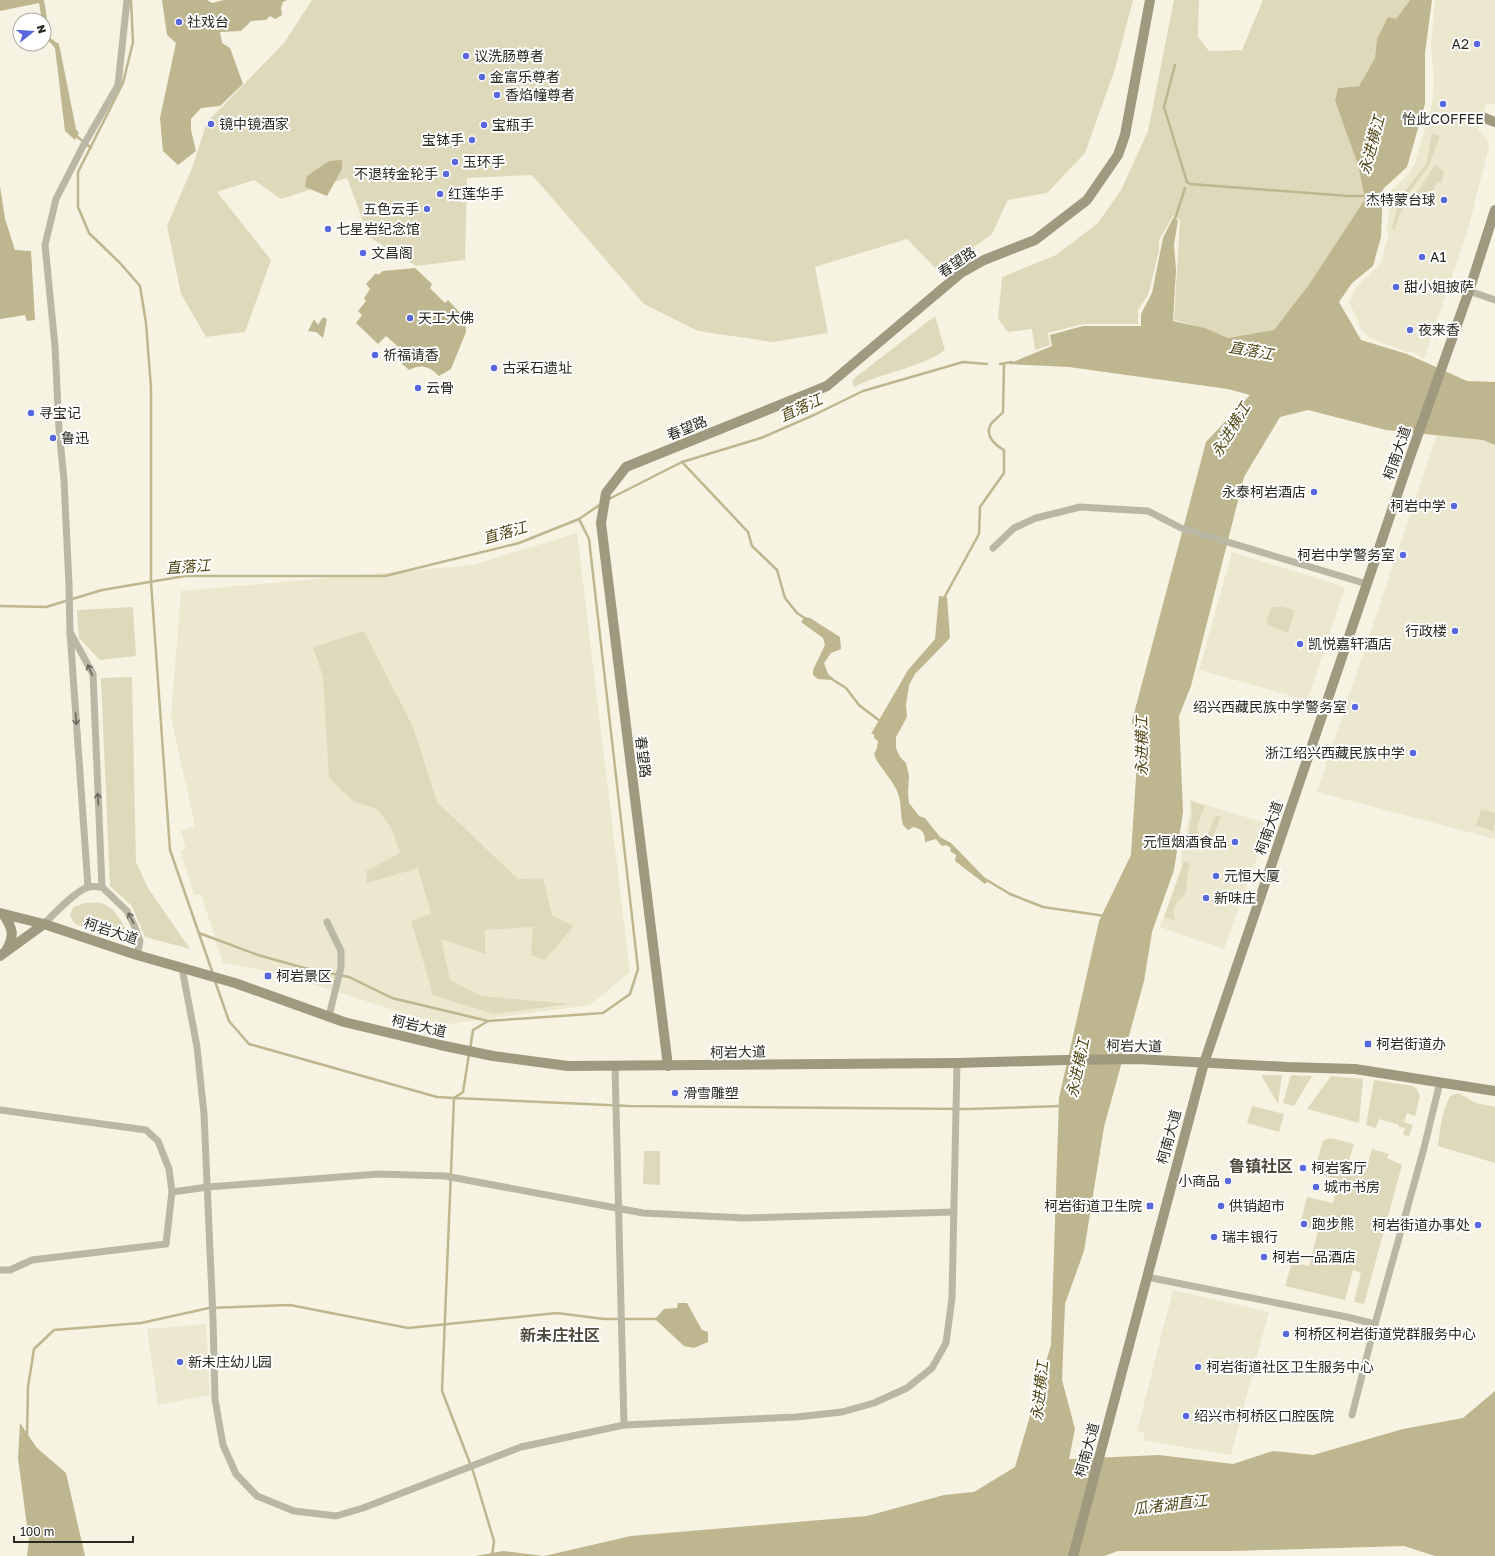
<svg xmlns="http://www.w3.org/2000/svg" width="1495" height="1556" viewBox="0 0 1495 1556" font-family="'Golos Text','Noto Sans SC',sans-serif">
	<rect width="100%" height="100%" fill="#f6f3e2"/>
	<g fill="#ece7cf">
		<path d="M1435,0H1495V104L1487,103L1478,130L1487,139L1489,146L1468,229L1424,359L1413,352H1406L1369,338L1362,330L1349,302L1356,287L1381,263L1389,233L1387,230L1391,190L1409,174L1415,163L1432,105L1434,79L1431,47Z"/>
		<path d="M1437,434L1483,440L1495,445V839L1317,792Z"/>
		<path d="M577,533L630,972L590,1005L441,1025L278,973L223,963L201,894L194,895L180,850L186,849L181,831L195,826L171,717L181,591L473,565Z"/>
		<path d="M1232,552L1345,587L1306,705L1299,703L1300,698L1199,670Z"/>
		<path d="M1190,800L1269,824L1224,949L1160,927L1181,869L1182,852L1184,848L1190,812Z"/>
		<path d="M1173,1290L1269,1312L1231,1455L1143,1440L1145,1433L1137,1431Z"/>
		<path d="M206,1324L210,1395L158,1405L147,1329Z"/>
	</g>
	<g fill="#dfd9bc">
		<path d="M312,0H1133L1115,69L1085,153L1047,193L1008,200L992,234L939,272L907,239L815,267L828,333L773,342L698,331L644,304L532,175L467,178L465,260L416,266L369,237L347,178L281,199L254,180L217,192L271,260L245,332L206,337L181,294L167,226L192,168L207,122L284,43Z"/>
		<path d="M1174,0H1199L1198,37L1209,51L1242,50L1263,0H1410L1396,19L1377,39L1375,58L1359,86L1338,88L1335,101L1358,165L1365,199L1310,283L1274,330L1228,338L1204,328L1174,320L1180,220L1173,216L1159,240V251L1148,295L1138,310V324H1083L1048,333L1050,345L1035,350L1032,329L1008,332L998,319L1002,277L1056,255L1098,223L1121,190L1148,131Z"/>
		<path d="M1432,133L1440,136L1429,166L1411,190L1400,214L1394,231L1392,228L1399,199L1426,164Z"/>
		<path d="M1435,165L1443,170L1444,173L1441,183L1437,182L1429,200L1417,196V192Z"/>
		<path d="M935,316L945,350C918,369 883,372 854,387L852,380Z"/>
		<path d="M133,607L136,656L100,660L79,638L77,610Z"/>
		<path d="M1272,607H1284L1295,611L1288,633L1269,626L1266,621Z"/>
		<path d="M364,631L413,727L437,802L518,879L543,878L552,915L574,926L545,960L531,955L533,927L485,930V954L441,939L450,980L482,996L570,1004L494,1014L432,995L431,987L411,921L431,914L418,868L367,883L366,871L400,853L392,829L377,809L353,801L329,778L323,677L313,647Z"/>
		<path d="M132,677L136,862L148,888L190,949L145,937L132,906L110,886L101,678Z"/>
		<path d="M1191,801L1205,806L1197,825L1199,835L1194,847L1187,845L1192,813Z"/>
		<path d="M1481,809L1495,813V822L1493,831L1476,826Z"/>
		<path d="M1217,816L1221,817L1210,844L1207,843L1206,840L1214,817Z"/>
		<path d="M1184,861L1190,863C1189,868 1187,874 1187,879C1187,887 1188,896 1178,900L1173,911L1175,919L1174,921L1171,919L1164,918Z"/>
		<path d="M85,903C90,903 96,902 101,903C112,906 121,919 125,928L123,932L115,937L75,924L70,916L73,907Z"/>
		<path d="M1261,1075H1282L1278,1104Z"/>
		<path d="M1291,1075L1312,1076L1294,1106L1283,1103Z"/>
		<path d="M1331,1076L1363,1079L1359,1123L1307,1109Z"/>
		<path d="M1374,1080L1413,1086L1417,1089L1420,1096L1415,1116L1407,1113L1404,1122L1413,1125L1409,1136L1403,1135L1405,1128L1399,1127V1125L1379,1119L1376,1128L1366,1125Z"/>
		<path d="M1458,1093L1476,1103L1495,1107V1163L1438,1146C1440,1128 1442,1112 1450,1096Z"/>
		<path d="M1252,1106L1284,1114L1279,1132L1247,1123Z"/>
		<path d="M1331,1138L1354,1144L1347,1168L1365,1173L1372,1149L1389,1154L1387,1158L1402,1165L1364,1304L1354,1302L1361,1273L1353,1270L1345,1300L1285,1286L1292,1262L1309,1266L1318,1231L1300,1225L1307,1197L1333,1203L1338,1180L1314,1173L1323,1140L1325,1141L1326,1139Z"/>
		<path d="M644,1151H660V1185L643,1184Z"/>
	</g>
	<g fill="#beb68e">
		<path d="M0,0H44L50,38L59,44L76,129L79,133L75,140L65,131L55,48L45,37L44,20H42L39,3L0,11Z"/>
		<path d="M162,0H207L212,3L224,0H287L283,2L281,8L282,15L275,19L270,16L266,20L251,21L241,31L220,32L222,43L230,48L243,84L220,106L201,108L191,119V130L196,151L178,165L163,151L160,118L176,43L167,35Z"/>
		<path d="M1410,0H1432L1425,53V104L1407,167L1383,189L1381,237L1373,266L1352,283L1339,302L1361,340L1407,354L1467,381L1495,382V445L1483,440L1386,430L1308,410L1280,417L1244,477L1191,686L1179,716L1183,812L1174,870L1152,932L1144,981L1104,1127L1084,1251L1065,1304L1062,1380L1075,1429L1069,1459L1159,1455L1233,1464L1273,1451L1313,1455L1403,1429L1463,1418L1495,1391V1556H1435L1404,1546L1233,1551H1118L1104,1556H475L503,1551L544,1556L631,1536L867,1516L944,1495L974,1492L1015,1467L1051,1345L1059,1098L1099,921L1131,855L1137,761L1132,721L1206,442L1250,395L1228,389L1069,367L1008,364L1052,346L1050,335L1083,326H1141V314L1152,293L1163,238L1173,218L1178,220L1174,245L1176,270L1173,321L1205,328L1228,338L1274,330L1310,283L1365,199L1358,165L1335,101L1338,88L1359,86L1375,58L1377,39L1388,17L1396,19Z"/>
		<path d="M342,160V169L327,196L305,187L307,176L329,161Z"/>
		<path d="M0,186L5,219L15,250L31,251L35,320L27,321L25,315L0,319Z"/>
		<path d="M415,268L432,284L430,288L445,303L448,300L465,318L466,332L451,369L439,376C430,367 422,363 409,370L399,361L403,351L386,336L378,344L356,323L362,315L358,311L366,301L364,298L370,289L366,284L376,273L378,275L383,271Z"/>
		<path d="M323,317L327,319L323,338L316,332L308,331L314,319L318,325Z"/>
		<path d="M939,596L947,597L950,638L915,674L909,685L906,705L907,717L896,737V748L900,757L906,763L909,776L908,793L909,803L919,816L925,818L940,837L951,843L988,881L985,884L955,861L956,855L950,851L951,848L946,845L942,846L936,839L925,842C925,832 922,829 913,827L908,830L903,825C900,815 902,801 897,791C891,777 879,768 874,754L877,748L878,741L874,738V734H871L908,670L935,639Z"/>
		<path d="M805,617L810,618L840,637L841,649L831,653L824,663L828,674L833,678L831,680L818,679L813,675V670L825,645L823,638L801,622Z"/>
		<path d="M678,1303H687L702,1330L708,1332V1342L694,1348L684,1346L655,1319L664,1309L677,1308Z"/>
		<path d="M20,1423L37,1448L66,1473L85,1556H27L29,1541L18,1458Z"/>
	</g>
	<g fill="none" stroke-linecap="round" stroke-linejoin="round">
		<g stroke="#beb68e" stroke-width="2.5">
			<path d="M131,0L133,42L123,83L78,172V207L89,233L120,263L140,286L146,323L151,388V582L170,850L213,974"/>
			<path d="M1175,65L1164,107L1187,182L1190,184L1348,196H1366"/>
			<path d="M74,134L91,148"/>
			<path d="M1174,222L1185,188"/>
			<path d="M1000,364L1012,362"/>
			<path d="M682,462L748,532L752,546L777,570L785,598L797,613L806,619"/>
			<path d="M607,500L682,462L761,438L814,415L863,391L963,362L987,364"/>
			<path d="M944,598L979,534L980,507L1004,473V450C995,445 984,435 991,424C994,420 1000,416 1003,412L1004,364"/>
			<path d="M0,606L46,607L102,590L185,576H385L519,543L579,519L601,504"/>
			<path d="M830,678L846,688L859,705L880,721"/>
			<path d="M985,879L1010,894L1043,907L1105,916"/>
			<path d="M199,933L258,955L304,968L349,977L392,998L488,1021"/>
			<path d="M215,981L229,1021L249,1044L437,1097L454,1098L463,1092L469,1054"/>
			<path d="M470,1050L473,1030L488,1021L603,1013L630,994L638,969L589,539L579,519"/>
			<path d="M27,1436L28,1387L34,1349L54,1330L141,1323L209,1308L290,1305L408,1328L557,1313L604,1319H655"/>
			<path d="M492,1556L494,1541L473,1471L442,1391L454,1098L629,1106L968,1109L1061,1106"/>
		</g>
		<g stroke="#bab7a5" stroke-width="7">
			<path d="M1469,291L1495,300"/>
			<path d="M993,548L1014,528L1036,518L1080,507L1148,511L1181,528L1367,584"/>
			<path d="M70,632L69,585L64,480L59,429L55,346L45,245L56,199L82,148L118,85L127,0"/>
			<path d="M88,887L70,632L93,674L102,887L127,911L134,925L140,941L137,955"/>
			<path d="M327,922L341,951V967L329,1016"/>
			<path d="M44,924C54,914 76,890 89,887C93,886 98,887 102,887"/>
			<path d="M182,968L197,1047L204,1114L213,1319L215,1399L223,1445L236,1474L257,1496L294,1511L336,1516L363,1508L521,1447L624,1425L796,1417L842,1412L874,1403L907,1388L932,1368L946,1343L952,1298L957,1063"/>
			<path d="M615,1066L624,1425"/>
			<path d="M0,1110L146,1130L158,1141L169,1169L172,1192L166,1244L32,1260L10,1270H0"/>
			<path d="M172,1192L208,1187L379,1174L445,1176L643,1213L745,1218L954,1212"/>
			<path d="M1147,1277L1347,1317L1375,1324"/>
			<path d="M1352,1415L1375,1324L1424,1148L1440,1082"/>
		</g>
		<g stroke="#9f997f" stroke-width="10">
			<path d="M1482,117L1495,122"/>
			<path d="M0,913L44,924L137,955L235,983L344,1022L440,1045L493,1056L568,1066L957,1063L1066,1060L1137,1059L1287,1067L1355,1069L1495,1091"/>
			<path d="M3,914C13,928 15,936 6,951"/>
			<path d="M0,956L44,924"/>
			<path d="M668,1066L601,523L606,493L626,467L827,386L961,273L984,260L1035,240L1087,200L1118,155L1125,135L1150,0"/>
			<path d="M1073,1556L1204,1063L1409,460L1469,291L1495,210"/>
		</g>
	</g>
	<defs><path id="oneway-shaft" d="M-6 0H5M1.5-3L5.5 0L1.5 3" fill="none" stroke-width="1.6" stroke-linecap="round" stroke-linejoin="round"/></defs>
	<g stroke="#6a685c">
		<use href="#oneway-shaft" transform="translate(90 670) rotate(-113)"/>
		<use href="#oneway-shaft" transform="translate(76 719) rotate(86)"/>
		<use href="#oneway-shaft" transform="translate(98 799) rotate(-93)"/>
		<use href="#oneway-shaft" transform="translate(131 918) rotate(-118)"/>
	</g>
	<g fill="#5867dd" stroke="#fff" stroke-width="1.5">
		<circle cx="179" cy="22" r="4"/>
		<circle cx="1477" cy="44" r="4"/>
		<circle cx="466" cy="56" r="4"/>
		<circle cx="482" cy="77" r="4"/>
		<circle cx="497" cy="95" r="4"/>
		<circle cx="1443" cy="104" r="4"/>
		<circle cx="211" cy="124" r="4"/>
		<circle cx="484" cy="125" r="4"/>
		<circle cx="472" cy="140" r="4"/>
		<circle cx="455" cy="162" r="4"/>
		<circle cx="446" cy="174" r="4"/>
		<circle cx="440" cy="194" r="4"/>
		<circle cx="1444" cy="200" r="4"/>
		<circle cx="427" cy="209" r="4"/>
		<circle cx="328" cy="229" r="4"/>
		<circle cx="363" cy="253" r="4"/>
		<circle cx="1422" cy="257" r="4"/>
		<circle cx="1396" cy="287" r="4"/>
		<circle cx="410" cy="318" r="4"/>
		<circle cx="1410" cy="330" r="4"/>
		<circle cx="375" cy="355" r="4"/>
		<circle cx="494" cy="368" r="4"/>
		<circle cx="418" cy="388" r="4"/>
		<circle cx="31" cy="413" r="4"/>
		<circle cx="53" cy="438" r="4"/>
		<circle cx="1314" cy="492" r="4"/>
		<circle cx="1454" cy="506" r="4"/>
		<circle cx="1403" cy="555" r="4"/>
		<circle cx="1455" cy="631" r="4"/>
		<circle cx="1300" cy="644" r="4"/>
		<circle cx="1355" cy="707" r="4"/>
		<circle cx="1413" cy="753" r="4"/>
		<circle cx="1235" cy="842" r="4"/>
		<circle cx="1216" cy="876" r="4"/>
		<circle cx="1206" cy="898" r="4"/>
		<rect x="264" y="972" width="8" height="8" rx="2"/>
		<rect x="1364" y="1040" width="8" height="8" rx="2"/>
		<circle cx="675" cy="1093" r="4"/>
		<circle cx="1303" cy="1168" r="4"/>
		<circle cx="1228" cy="1181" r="4"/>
		<circle cx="1316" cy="1187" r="4"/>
		<rect x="1146" y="1202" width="8" height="8" rx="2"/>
		<circle cx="1221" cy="1206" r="4"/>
		<circle cx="1304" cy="1224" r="4"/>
		<circle cx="1478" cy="1225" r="4"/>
		<circle cx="1214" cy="1237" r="4"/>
		<circle cx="1264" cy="1257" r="4"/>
		<circle cx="1286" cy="1334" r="4"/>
		<circle cx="180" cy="1362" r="4"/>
		<circle cx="1198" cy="1367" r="4"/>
		<circle cx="1186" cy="1416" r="4"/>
	</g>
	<g text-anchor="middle" stroke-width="4" stroke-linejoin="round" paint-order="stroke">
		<g font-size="14" fill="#292821" stroke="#fff" text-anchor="start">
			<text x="187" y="27">社戏台</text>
			<text x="1469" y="49" text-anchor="end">A2</text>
			<text x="474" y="61">议洗肠尊者</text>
			<text x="490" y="82">金富乐尊者</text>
			<text x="505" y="100">香焰幢尊者</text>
			<text x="1443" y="124" text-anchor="middle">怡此COFFEE</text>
			<text x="219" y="129">镜中镜酒家</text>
			<text x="492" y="130">宝瓶手</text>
			<text x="464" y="145" text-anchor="end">宝钵手</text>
			<text x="463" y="167">玉环手</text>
			<text x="438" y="179" text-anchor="end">不退转金轮手</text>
			<text x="448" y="199">红莲华手</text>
			<text x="1436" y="205" text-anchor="end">杰特蒙台球</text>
			<text x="419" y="214" text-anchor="end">五色云手</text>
			<text x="336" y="234">七星岩纪念馆</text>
			<text x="371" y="258">文昌阁</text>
			<text x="1430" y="262">A1</text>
			<text x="1404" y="292">甜小姐披萨</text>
			<text x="418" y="323">天工大佛</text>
			<text x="1418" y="335">夜来香</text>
			<text x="383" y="360">祈福请香</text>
			<text x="502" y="373">古采石遗址</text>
			<text x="426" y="393">云骨</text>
			<text x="39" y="418">寻宝记</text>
			<text x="61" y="443">鲁迅</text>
			<text x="1306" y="497" text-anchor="end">永泰柯岩酒店</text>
			<text x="1446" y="511" text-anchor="end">柯岩中学</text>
			<text x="1395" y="560" text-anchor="end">柯岩中学警务室</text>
			<text x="1447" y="636" text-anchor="end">行政楼</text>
			<text x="1308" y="649">凯悦嘉轩酒店</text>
			<text x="1347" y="712" text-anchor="end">绍兴西藏民族中学警务室</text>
			<text x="1405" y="758" text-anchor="end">浙江绍兴西藏民族中学</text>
			<text x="1227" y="847" text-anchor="end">元恒烟酒食品</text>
			<text x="1224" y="881">元恒大厦</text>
			<text x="1214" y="903">新味庄</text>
			<text x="276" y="981">柯岩景区</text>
			<text x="1376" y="1049">柯岩街道办</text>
			<text x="683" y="1098">滑雪雕塑</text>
			<text x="1311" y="1173">柯岩客厅</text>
			<text x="1220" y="1186" text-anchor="end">小商品</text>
			<text x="1324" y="1192">城市书房</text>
			<text x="1142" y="1211" text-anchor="end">柯岩街道卫生院</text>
			<text x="1229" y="1211">供销超市</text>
			<text x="1312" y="1229">跑步熊</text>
			<text x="1470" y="1230" text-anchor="end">柯岩街道办事处</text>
			<text x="1222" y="1242">瑞丰银行</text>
			<text x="1272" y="1262">柯岩一品酒店</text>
			<text x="1294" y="1339">柯桥区柯岩街道党群服务中心</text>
			<text x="188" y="1367">新未庄幼儿园</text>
			<text x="1206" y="1372">柯岩街道社区卫生服务中心</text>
			<text x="1194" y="1421">绍兴市柯桥区口腔医院</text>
		</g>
		<g font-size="14" fill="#292821" stroke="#fff">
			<text transform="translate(957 262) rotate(-34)" y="5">春望路</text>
			<text transform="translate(687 428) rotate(-22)" y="5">春望路</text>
			<text transform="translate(1397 453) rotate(-71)" y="5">柯南大道</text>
			<text transform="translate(643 757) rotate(83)" y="5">春望路</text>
			<text transform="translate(1269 828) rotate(-71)" y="5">柯南大道</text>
			<text transform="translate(111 931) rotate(18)" y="5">柯岩大道</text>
			<text transform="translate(419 1026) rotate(13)" y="5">柯岩大道</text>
			<text transform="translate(1134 1046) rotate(1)" y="5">柯岩大道</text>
			<text transform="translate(738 1052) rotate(-1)" y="5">柯岩大道</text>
			<text transform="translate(1169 1137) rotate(-75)" y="5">柯南大道</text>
			<text transform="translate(1087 1450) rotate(-75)" y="5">柯南大道</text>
		</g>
		<g font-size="15" font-style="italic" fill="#514716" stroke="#fff">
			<text transform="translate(1372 145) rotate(-75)" y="5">永进横江</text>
			<text transform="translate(1251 351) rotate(10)" y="5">直落江</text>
			<text transform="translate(801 408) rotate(-25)" y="5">直落江</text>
			<text transform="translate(1231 430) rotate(-59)" y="5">永进横江</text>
			<text transform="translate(505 533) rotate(-16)" y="5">直落江</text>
			<text transform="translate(188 567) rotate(-4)" y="5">直落江</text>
			<text transform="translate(1142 746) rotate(-90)" y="5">永进横江</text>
			<text transform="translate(1078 1068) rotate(-78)" y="5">永进横江</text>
			<text transform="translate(1040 1391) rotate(-84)" y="5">永进横江</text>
			<text transform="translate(1170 1505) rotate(-7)" y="5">瓜渚湖直江</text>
		</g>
		<g font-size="16" font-weight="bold" fill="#4e4b3d" stroke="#fff">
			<text x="1261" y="1172">鲁镇社区</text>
			<text x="560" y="1341">新未庄社区</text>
		</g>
	</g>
	<g transform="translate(32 32) rotate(73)"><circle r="19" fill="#ffffff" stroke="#a9a9a6"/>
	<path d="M0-3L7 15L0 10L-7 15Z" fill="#5867dd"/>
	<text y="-6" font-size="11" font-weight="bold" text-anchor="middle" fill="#292821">N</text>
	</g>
	<path d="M14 1536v6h119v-6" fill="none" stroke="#292821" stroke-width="2"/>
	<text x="20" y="1536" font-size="12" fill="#292821" stroke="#ffffff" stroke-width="3" paint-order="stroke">100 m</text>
</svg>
